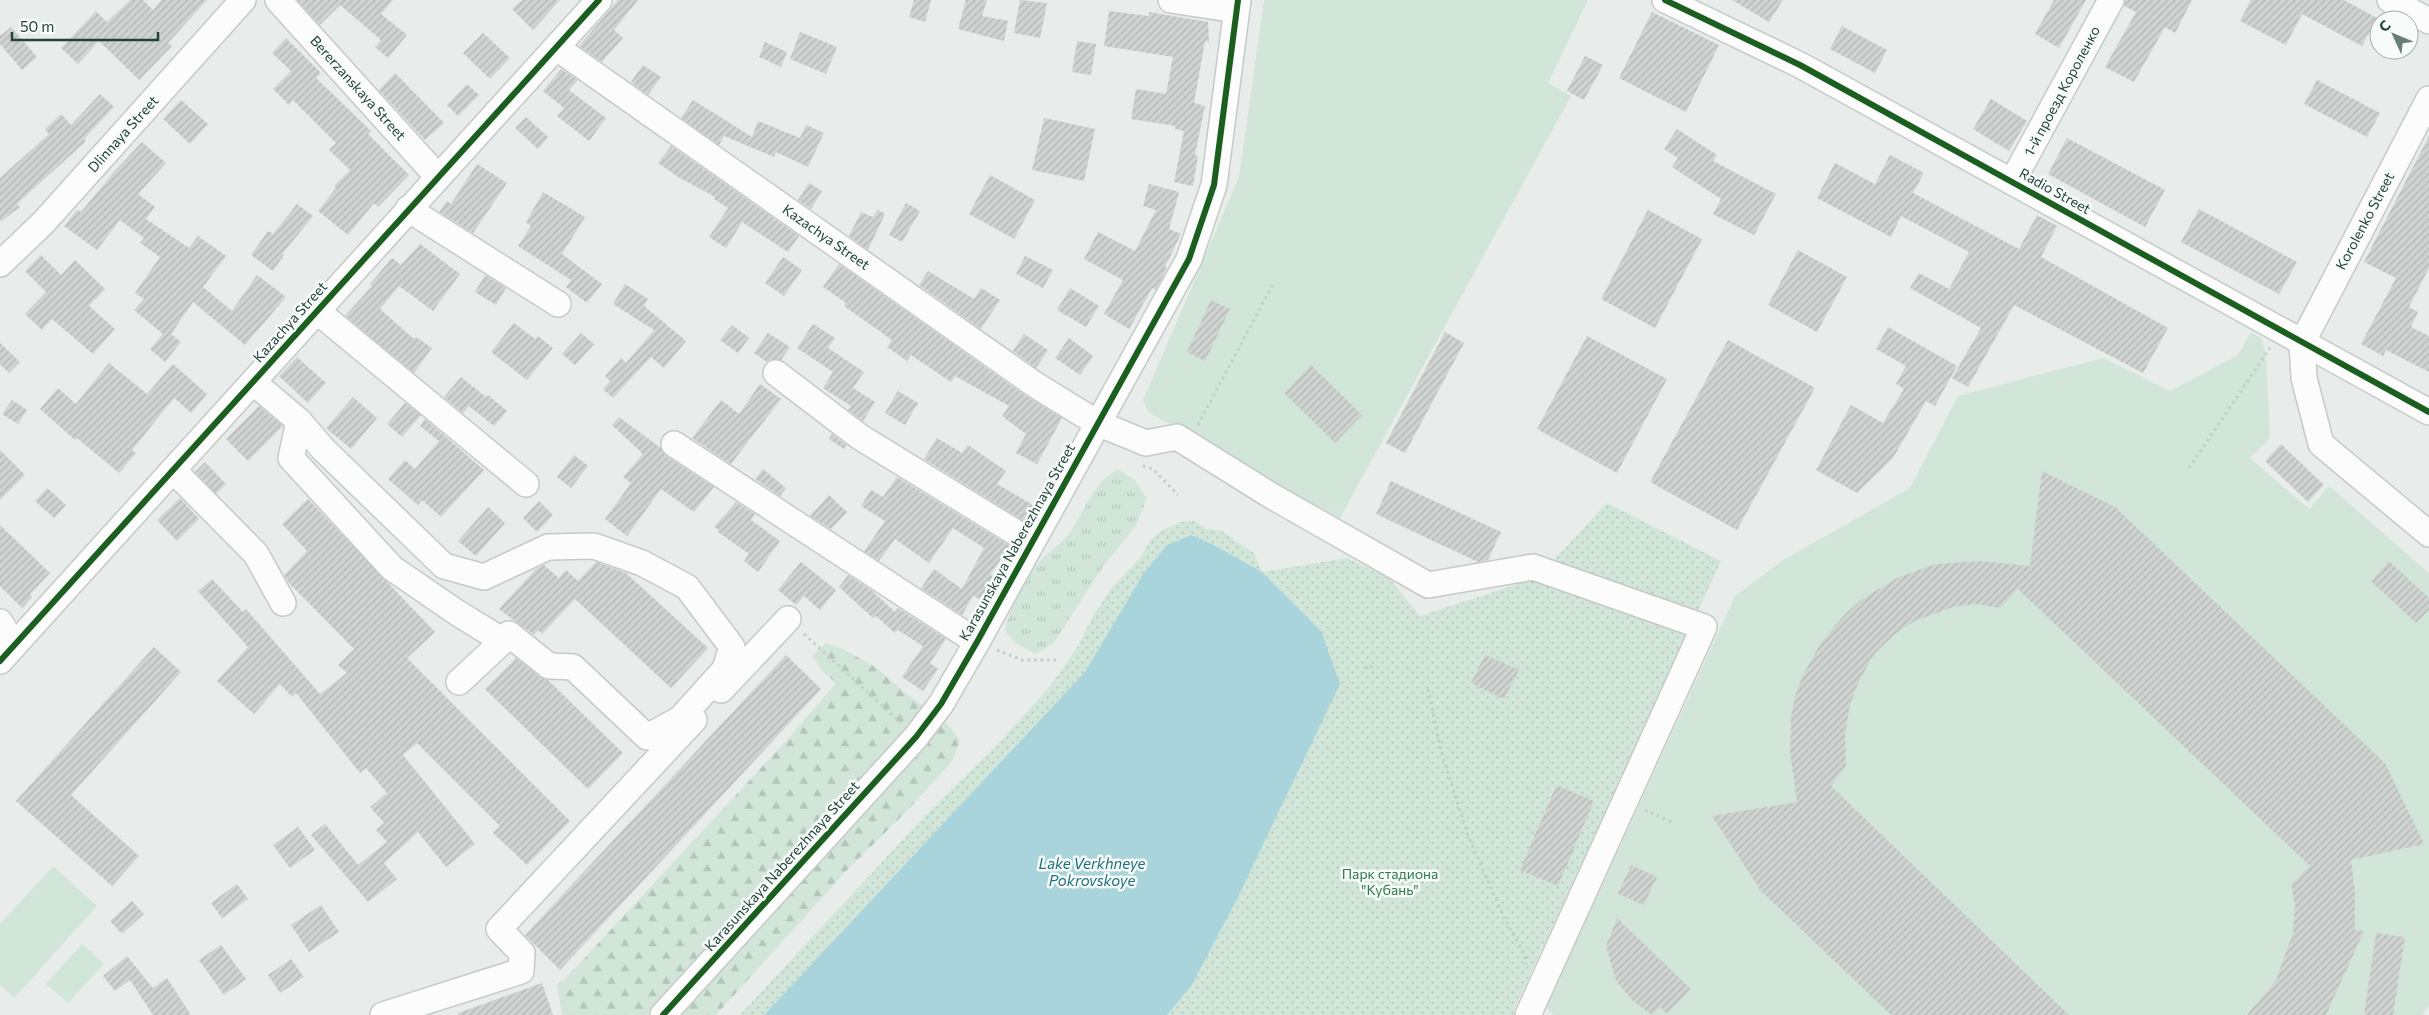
<svg xmlns="http://www.w3.org/2000/svg" width="2429" height="1015" viewBox="0 0 2429 1015" font-family="Commissioner,sans-serif">
	<defs>
		<pattern id="grass-tufts" width="24" height="20" patternUnits="userSpaceOnUse" patternTransform="scale(1.25)"><rect width="24" height="20" fill="#d1e6d8"/><path d="M3 7l-1-3M5 7V3M7 7l1-3M15 17l-1-3M17 17v-4M19 17l1-3" fill="none" stroke="#b3c6ba"/></pattern>
		<pattern id="forest-firs" width="22" height="20" patternUnits="userSpaceOnUse" patternTransform="scale(1.25)"><rect width="22" height="20" fill="#d1e6d8"/><path d="M5 1l3.5 6h-7zM16 11l3.5 6h-7z" fill="#b3c6ba"/></pattern>
		<pattern id="park-dots" width="8" height="8" patternUnits="userSpaceOnUse" patternTransform="scale(1.25)"><rect width="8" height="8" fill="#d1e6d8"/><path d="M2 2h.1M6 6h.1" fill="none" stroke="#b3c6ba" stroke-width="1.8" stroke-linecap="round"/></pattern>
		<pattern id="building-hatch" width="6" height="6" patternUnits="userSpaceOnUse" patternTransform="scale(1.25)"><rect width="6" height="6" fill="#cfd4d2"/><path d="M-1 1l2-2M0 6l6-6M5 7l2-2" fill="none" stroke="#b2b7b5"/></pattern>
	</defs>
	<rect width="100%" height="100%" fill="#e8edeb"/>
	<path fill="url(#grass-tufts)" d="M1118,469L1135,480L1147,499L1135,527L1104,565L1053,644L1035,654L1016,643L1005,631C1010,605 1024,577 1043,558C1052,549 1064,542 1071,531C1086,509 1093,482 1118,469Z"/>
	<path fill="url(#forest-firs)" d="M826,643L843,649L877,668L905,693L945,721L960,740L953,760L907,811L848,869L716,1015H562L557,985L567,977L786,741L836,683L823,672L812,656Z"/>
	<path fill="url(#park-dots)" fill-rule="evenodd" d="M1607,503L1721,561L1513,1012L1516,1015H1167L1192,985L1237,899L1293,781L1321,631L1262,572L1212,544L1191,535L1167,545L1143,574L1085,672L764,1015H740L923,818L999,743L1051,685L1077,648L1093,616L1113,586L1141,557L1151,539L1161,531L1181,522L1195,521L1206,529L1220,530L1254,553L1262,572L1347,558L1389,578L1420,616L1537,578ZM1555,785L1593,801L1558,886L1521,870Z"/>
	<g fill="#d1e6d8">
		<path d="M1264,0H1588L1548,83L1571,96L1340,518L1148,412L1143,400L1239,177Z"/>
		<path d="M2251,332L2262,339L2266,355L2270,438L2250,458L2309,509L2329,486L2429,573V1006L2422,1015H1554L1546,1008L1735,596L1783,560L1910,488L1958,396L2103,358L2170,391L2238,355Z"/>
		<path d="M53,866L97,906L14,998L0,985V924Z"/>
		<path d="M82,944L104,964L68,1003L46,984Z"/>
	</g>
	<path fill="#a9d4db" d="M1191,535L1212,544L1262,572L1321,631L1340,684L1237,899L1192,985L1167,1015H764L1085,672L1143,574L1167,545Z"/>
	<g fill="url(#building-hatch)">
		<path d="M130,0H143L153,10L161,0H207L168,43L172,46L139,80L99,41L78,64L61,48L96,11L107,22Z"/>
		<path d="M297,0H393L381,14L407,35L388,58L375,47L381,40L340,5L320,25Z"/>
		<path d="M522,0H560L533,30L512,9Z"/>
		<path d="M618,0H638L614,30L623,38L602,62L579,46Z"/>
		<path d="M914,0H931L925,22L909,17Z"/>
		<path d="M966,0H987L982,16L1008,21L1004,41L958,29Z"/>
		<path d="M1020,0L1047,3L1040,38L1014,33Z"/>
		<path d="M1732,0H1783L1769,22Z"/>
		<path d="M2054,0H2086L2059,48L2035,34Z"/>
		<path d="M2125,0H2192L2175,33L2165,27L2134,82L2105,67L2136,12L2124,6Z"/>
		<path d="M2251,0H2344L2377,18L2362,46L2302,14L2286,45L2240,21Z"/>
		<path d="M1109,11L1149,16V12L1208,22L1209,42L1205,41L1194,103L1205,106L1195,155L1198,156L1193,186L1174,182L1184,131L1175,129V126L1131,119L1136,89L1166,94L1173,57L1104,46Z"/>
		<path d="M1652,12L1719,45L1686,112L1619,78Z"/>
		<path d="M1842,26L1887,50L1875,73L1830,49Z"/>
		<path d="M11,27L37,57L22,70L0,44V36Z"/>
		<path d="M800,32L837,47L826,74L790,59Z"/>
		<path d="M483,33L510,58L490,79L463,53Z"/>
		<path d="M286,38L321,73L316,78L371,131L368,134L409,175L378,207L374,203L348,235L318,211L336,188L334,186L350,170L329,150L336,143L293,100L289,105L273,89L291,71L272,53Z"/>
		<path d="M1077,41L1096,44L1091,75L1072,72Z"/>
		<path d="M765,42L787,52L781,67L759,57Z"/>
		<path d="M1585,56L1603,65L1584,100L1567,91Z"/>
		<path d="M643,65L661,77L648,95L631,82Z"/>
		<path d="M561,69L578,80L569,90L606,118L589,141L557,116L564,108L543,91Z"/>
		<path d="M395,73L444,123L425,140L379,90Z"/>
		<path d="M2317,80L2380,113L2367,137L2304,104Z"/>
		<path d="M467,84L479,95L458,116L447,105Z"/>
		<path d="M100,94L114,107L84,139L86,141L17,204L20,207L0,222V178L49,134L45,129L61,114L71,125Z"/>
		<path d="M1991,99L2027,121L2009,151L1973,129Z"/>
		<path d="M181,100L208,124L190,144L163,119Z"/>
		<path d="M693,100L752,137L758,121L800,138L806,125L824,133L808,167L776,152L774,157L724,136L719,145L681,118Z"/>
		<path d="M526,117L548,137L538,149L515,128Z"/>
		<path d="M1044,118L1095,129L1084,181L1032,170Z"/>
		<path d="M1677,129L1717,155L1713,161L1776,194L1754,235L1713,214L1721,199L1672,167L1678,158L1664,149Z"/>
		<path d="M2429,136V268L2409,307L2418,312L2411,327L2429,336V372L2386,350L2383,356L2361,344L2396,278L2364,262Z"/>
		<path d="M2067,138L2165,190L2145,227L2048,174Z"/>
		<path d="M142,142L166,163L138,194L155,207L146,219L189,248L198,236L226,256L203,287L232,311L257,275L286,297L245,345L193,302L171,334L181,342L165,362L150,349L163,334L134,310L144,299L135,293L160,257L140,243L144,238L120,220L97,250L64,226L77,210L81,212L114,172Z"/>
		<path d="M671,146L799,236L788,252L742,222L726,248L709,237L728,208L714,199L715,197L678,177L658,163Z"/>
		<path d="M1890,155L1924,173L1913,193L2019,249L2037,215L2057,226L2041,257L2168,328L2143,373L2014,305L1968,387L1952,378L1981,328L1910,288L1919,273L1949,289L1969,252L1901,216L1891,237L1817,198L1835,163L1875,184Z"/>
		<path d="M477,164L507,183L473,233L439,212L447,201L451,204Z"/>
		<path d="M990,175L1035,200L1014,239L969,214Z"/>
		<path d="M809,183L822,191L811,209L798,200Z"/>
		<path d="M1149,184L1179,192L1169,229L1181,234L1165,267L1167,268L1156,290L1152,288L1129,329L1104,314L1123,280L1084,259L1098,232L1135,251L1156,210L1143,206Z"/>
		<path d="M543,192L585,217L562,254L602,284L587,303L566,287L571,280L518,246L531,226L526,222Z"/>
		<path d="M906,203L920,211L902,242L889,235Z"/>
		<path d="M297,204L313,216L282,254L284,255L273,271L251,255L268,231L273,234Z"/>
		<path d="M2199,209L2297,262L2279,294L2181,242Z"/>
		<path d="M878,210L885,214L868,250L849,236L861,212L873,217Z"/>
		<path d="M1648,210L1702,239L1655,328L1601,299Z"/>
		<path d="M420,244L460,274L433,311L399,286L380,309L414,339L416,337L432,348L414,373L345,316L372,286L370,284L392,258L401,265Z"/>
		<path d="M1798,250L1847,277L1817,332L1768,305Z"/>
		<path d="M41,255L61,275L75,260L105,289L89,306L115,329L93,354L52,319L42,330L25,314L46,292L25,271Z"/>
		<path d="M1025,256L1053,270L1043,288L1016,274Z"/>
		<path d="M783,257L802,270L784,296L765,283Z"/>
		<path d="M839,264L1026,396L1062,418L1037,464L1016,453L1026,434L1002,416L1009,406L955,376L951,382L911,355L907,361L887,347L892,340L844,306L846,303L823,287Z"/>
		<path d="M928,271L974,299L981,288L1000,300L981,329L919,285Z"/>
		<path d="M485,275L506,288L496,305L475,292Z"/>
		<path d="M625,284L648,299L644,306L686,341L664,368L651,357L613,398L603,389L610,381L605,376L621,358L626,363L654,330L613,304Z"/>
		<path d="M1070,288L1099,306L1086,327L1057,310Z"/>
		<path d="M1211,300L1230,309L1205,361L1187,352Z"/>
		<path d="M514,323L535,339L538,336L553,348L527,380L491,352Z"/>
		<path d="M813,324L835,338L828,348L864,372L853,388L875,402L863,421L848,410L851,406L823,388L833,372L797,348Z"/>
		<path d="M732,325L749,338L738,353L720,340Z"/>
		<path d="M1888,327L1957,366L1935,406L1926,401L1893,458L1857,493L1816,470L1851,405L1883,423L1904,389L1896,384L1906,366L1876,349Z"/>
		<path d="M1445,332L1464,343L1405,453L1386,443Z"/>
		<path d="M581,333L594,344L575,365L562,354Z"/>
		<path d="M768,333L790,347L781,360H771L767,362L754,353Z"/>
		<path d="M1024,334L1048,350L1036,368L1013,351Z"/>
		<path d="M1587,336L1667,379L1617,473L1537,429Z"/>
		<path d="M1069,338L1093,356L1080,375L1055,358Z"/>
		<path d="M1728,340L1815,388L1737,530L1650,482Z"/>
		<path d="M0,343L20,362L9,373L0,364Z"/>
		<path d="M297,357L326,383L308,403L279,376Z"/>
		<path d="M109,363L147,394L173,364L207,394L191,413L174,398L132,450L136,453L119,473L77,438L75,440L40,409L58,388L76,404Z"/>
		<path d="M1311,365L1362,415L1335,443L1284,393Z"/>
		<path d="M461,377L486,397L488,395L507,411L494,426L469,406L463,413L444,397Z"/>
		<path d="M760,384L781,399L731,464L692,438L721,400L739,414Z"/>
		<path d="M898,391L918,403L905,425L885,413Z"/>
		<path d="M353,397L377,418L351,449L326,428Z"/>
		<path d="M12,400L27,410L18,424L2,414Z"/>
		<path d="M405,403L421,415L402,437L387,424Z"/>
		<path d="M259,406L283,426L248,461L226,439Z"/>
		<path d="M619,417L661,448L666,456L714,487L694,512L661,489L627,536L605,519L631,483L623,477L643,454L612,425Z"/>
		<path d="M425,419L484,470L441,517L422,500L418,505L388,479L405,460L415,469L439,441L420,426Z"/>
		<path d="M832,434L846,445L844,449L829,439Z"/>
		<path d="M937,438L962,453L968,445L1006,471L997,484L1033,505L1024,521L924,459Z"/>
		<path d="M2281,444L2324,485L2308,502L2265,461Z"/>
		<path d="M0,450L25,475L0,500Z"/>
		<path d="M574,455L588,466L571,488L557,477Z"/>
		<path d="M205,462L226,484L216,494L195,472Z"/>
		<path d="M763,469L786,488L780,496L755,479Z"/>
		<path d="M2042,471L2115,507L2385,763L2424,844L2351,860L2355,891V930L2364,931L2326,1015H2247L2276,980L2293,933L2295,905L2291,884L2310,866L2018,589L2000,608L1976,604L1953,607L1915,621L1895,634L1875,653L1860,679L1850,704L1845,735L1846,766L1831,786L2069,1015H1891L1761,891L1712,816L1797,802L1790,752L1791,717L1795,696L1803,675L1822,641L1846,613L1862,599L1899,577L1936,564L1979,561L2030,566Z"/>
		<path d="M897,477L1010,546L990,575L993,576L981,600L970,594L973,596L962,615L921,588L934,569L962,589L984,548L953,528L929,563L895,539L879,561L864,551L885,521L861,506L871,490L883,497Z"/>
		<path d="M1391,481L1501,532L1488,560L1478,562L1376,514Z"/>
		<path d="M47,488L66,505L54,518L35,501Z"/>
		<path d="M829,495L847,512L831,529L810,516Z"/>
		<path d="M180,498L199,519L177,541L157,520Z"/>
		<path d="M308,499L435,632L407,658L570,821L527,865L493,833L500,826L417,743L403,755L475,844L446,867L418,832L384,863L397,879L368,902L311,835L325,824L358,865L387,842L376,830L384,823L370,807L387,793L366,768L360,773L296,693L292,697L280,684L254,714L217,681L248,647L198,591L212,579L243,612L246,609L320,694L347,673L338,665L354,649L289,583L284,575L307,551L282,524Z"/>
		<path d="M539,501L553,515L537,532L523,518Z"/>
		<path d="M736,502L755,514L751,520L780,541L758,572L744,561L749,554L718,532L719,530L714,527Z"/>
		<path d="M488,507L505,523L476,556L458,541Z"/>
		<path d="M0,525L50,573L30,594L32,597L22,608L0,586Z"/>
		<path d="M2389,561L2429,598V610L2416,623L2371,581Z"/>
		<path d="M596,562L626,573L708,648L671,688L575,599L542,634L538,630L534,635L499,609L536,569L544,565L559,578L566,570L578,581Z"/>
		<path d="M801,562L836,590L820,610L804,596L796,605L778,590Z"/>
		<path d="M848,575L871,590L895,612L898,608L946,639L930,663L938,669L923,691L902,677L923,646L898,630L895,633L876,616L873,618L839,587Z"/>
		<path d="M154,647L181,672L71,795L139,856L112,886L16,801Z"/>
		<path d="M786,655L821,689L560,970L525,935Z"/>
		<path d="M1485,655L1519,670L1504,699L1471,683Z"/>
		<path d="M516,658L540,677L548,680L623,753L588,789L485,689Z"/>
		<path d="M1556,785L1594,801L1558,886L1520,870Z"/>
		<path d="M298,827L315,850L290,868L273,845Z"/>
		<path d="M1631,865L1657,877L1644,905L1618,894Z"/>
		<path d="M237,884L248,899L222,918L211,903Z"/>
		<path d="M132,901L144,914L122,934L110,921Z"/>
		<path d="M321,905L339,932L309,952L291,925Z"/>
		<path d="M1617,918L1691,989L1667,1014L1660,1007L1652,1015L1633,1001L1616,981L1606,946Z"/>
		<path d="M2376,933L2405,937L2393,1015H2364Z"/>
		<path d="M221,945L246,979L224,995L199,960Z"/>
		<path d="M127,956L153,988L167,978L191,1015H153L130,980L115,991L103,976Z"/>
		<path d="M291,959L304,977L280,993L268,975Z"/>
		<path d="M542,983L553,1015H458V1013Z"/>
	</g>
	<g fill="none" stroke-linecap="round" stroke-linejoin="round">
		<g stroke="#c5cac8" stroke-width="28">
			<g id="minor">
				<path d="M278,0L438,177"/>
				<path d="M1171,0L1236,10"/>
				<path d="M1665,0L1800,65L2429,412"/>
				<path d="M2390,0L2429,21"/>
				<path d="M557,48L1034,384L1097,423L1146,443L1177,437L1270,495L1428,585L1533,567L1704,627L1528,1015"/>
				<path d="M2429,99L2302,343L2304,378L2321,444L2429,534"/>
				<path d="M2012,182L2111,0"/>
				<path d="M408,209L558,304"/>
				<path d="M0,264L43,223L243,0"/>
				<path d="M317,311L526,484"/>
				<path d="M776,373L860,437L1031,542"/>
				<path d="M253,382L299,421L291,458L392,568L456,612L503,641L459,682"/>
				<path d="M299,421L323,449L444,566L484,577L548,547L594,546L642,563L687,587L732,647L725,669L680,719L647,737L573,667L549,666L509,634L503,641"/>
				<path d="M674,444L977,642"/>
				<path d="M173,470L256,554L283,603"/>
				<path d="M0,622L14,645"/>
				<path d="M0,661L599,0"/>
				<path d="M721,690L788,619"/>
				<path d="M383,1015L521,971L522,953L499,929L694,720"/>
				<path d="M663,1015L916,737L941,704L977,642L1189,259L1214,185L1238,0"/>
			</g>
		</g>
		<g stroke="#c3ccca" stroke-width="3" stroke-dasharray="2.5 4" stroke-linecap="butt">
			<path d="M1198,425L1273,284"/>
			<path d="M1143,466L1153,469L1178,495"/>
			<path d="M2189,468L2270,348"/>
			<path d="M804,634L901,723"/>
			<path d="M997,650L1022,660H1057"/>
			<path d="M1364,668L1377,666"/>
			<path d="M1428,689L1441,751L1468,835L1505,920L1524,953L1526,964"/>
			<path d="M1645,810L1674,823"/>
		</g>
		<use href="#minor" stroke="#fcfcfc" stroke-width="25"/>
		<g stroke="#f7fbf9" stroke-width="9">
			<g id="cycleway">
				<path d="M1665,0L1800,65L2429,412"/>
				<path d="M0,661L599,0"/>
				<path d="M663,1015L916,737L941,704L977,642L1189,259L1214,185L1238,0"/>
			</g>
		</g>
		<use href="#cycleway" stroke="#1b5e20" stroke-width="6"/>
	</g>
	<g text-anchor="middle" stroke-width="5" stroke-linejoin="round" paint-order="stroke">
		<g font-size="14" fill="#24423a" stroke="#f7fbf9">
			<text transform="translate(358 88) rotate(48)" y="5">Bererzanskaya Street</text>
			<text transform="translate(2062 91) rotate(-62)" y="5">1-й проезд Короленко</text>
			<text transform="translate(123 134) rotate(-48)" y="5">Dlinnaya Street</text>
			<text transform="translate(2055 191) rotate(29)" y="5">Radio Street</text>
			<text transform="translate(2365 221) rotate(-62)" y="5">Korolenko Street</text>
			<text transform="translate(826 237) rotate(35)" y="5">Kazachya Street</text>
			<text transform="translate(290 322) rotate(-48)" y="5">Kazachya Street</text>
			<text transform="translate(1017 542) rotate(-61)" y="5">Karasunskaya Naberezhnaya Street</text>
			<text transform="translate(782 866) rotate(-48)" y="5">Karasunskaya Naberezhnaya Street</text>
		</g>
		<g font-size="14" fill="#2d7a4b" stroke="#f7fbf9">
			<text x="1390" y="879">Парк стадиона<tspan x="1390" dy="16">"Кубань"</tspan></text>
		</g>
		<g font-size="15" font-style="italic" fill="#1c6f80" stroke="#f7fbf9">
			<text x="1092" y="869">Lake Verkhneye<tspan x="1092" dy="17">Pokrovskoye</tspan></text>
		</g>
	</g>
	<g transform="translate(2394 35) rotate(314)"><circle r="24" fill="#f7fbf9" stroke="#a3b1ad"/>
	<path d="M0-4L9 19L0 12L-9 19Z" fill="#697e78"/>
	<text y="-8" font-size="14" font-weight="bold" text-anchor="middle" fill="#24423a">С</text>
	</g>
	<path d="M12 32v8h146v-8" fill="none" stroke="#24423a" stroke-width="2.5"/>
	<text x="20" y="32" font-size="15" fill="#24423a" stroke="#f7fbf9" stroke-width="4" paint-order="stroke">50 m</text>
</svg>
